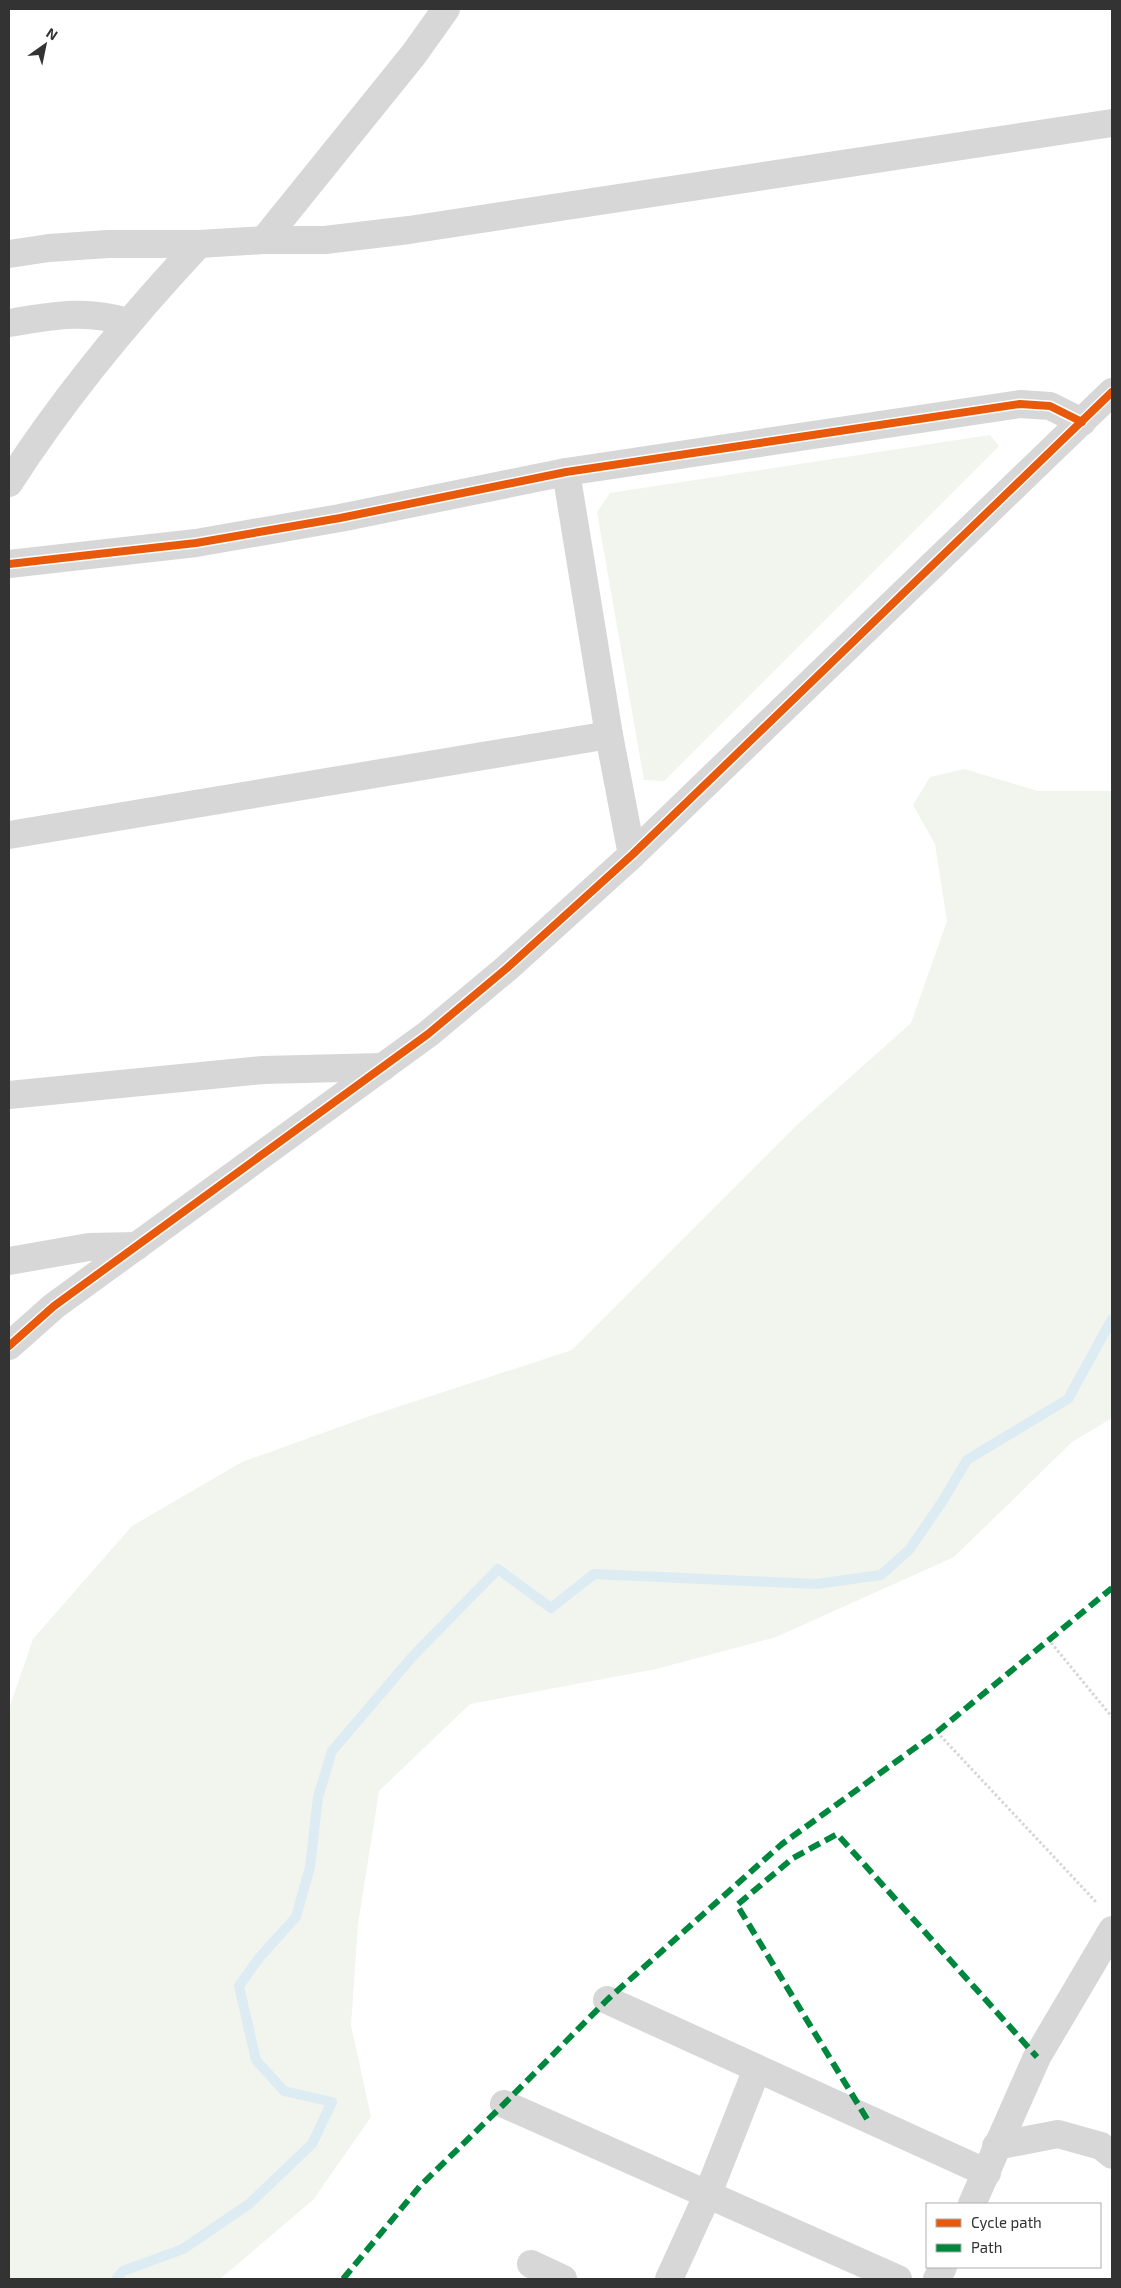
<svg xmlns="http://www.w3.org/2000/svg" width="1121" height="2288" viewBox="0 0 1121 2288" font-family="'Exo 2',sans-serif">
	<rect width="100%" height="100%" fill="#fff"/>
	<g fill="#f1f5ed">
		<path d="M990,435L999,446L664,781L644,780L597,512L610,493Z"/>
		<path d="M964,769L1038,791H1112V1418L1072,1442L954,1557L776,1637L656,1669L470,1704L379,1791L358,1924L351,2025L371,2117L313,2200L220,2279H9V1709L33,1639L132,1526L242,1462L370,1416L572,1350L799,1123L911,1023L947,921L935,844L913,805L930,777Z"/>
	</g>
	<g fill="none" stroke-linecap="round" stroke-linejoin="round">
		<path stroke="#ddebf3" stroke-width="10" d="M116,2279L123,2271L183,2249L249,2204L312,2144L332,2102L284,2091L256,2060L239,1986L259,1958L296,1917L310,1867L318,1797L332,1751L413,1656L498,1569L551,1608L594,1574L816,1584L881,1575L909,1550L942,1502L967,1460L1068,1399L1112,1319"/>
		<g stroke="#d6d6d6" stroke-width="3" stroke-dasharray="2.5 2.5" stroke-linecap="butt">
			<path d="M1048,1639L1112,1717"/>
			<path d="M937,1732L1097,1903"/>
		</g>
		<g stroke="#d7d7d7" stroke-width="28">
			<path d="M264,240H325L409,230L1112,123"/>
			<path d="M9,254L49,248L108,244H199L264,240L414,54L446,9"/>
			<path d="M9,323C52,316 84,309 128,322"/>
			<path d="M566,472L609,735L632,855"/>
			<path d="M9,483C64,397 129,319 199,244"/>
			<path d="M9,564L196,543L340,518L566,472L1020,404L1050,406L1082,422"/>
			<path d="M9,835L609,735"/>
			<path d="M9,1095L263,1070L383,1067"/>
			<path d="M9,1261L89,1247L137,1246"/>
			<path d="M9,1346L54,1306L428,1034L507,968L632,855L1112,392"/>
			<path d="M607,2000L987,2173"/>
			<path d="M504,2104L898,2279"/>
			<path d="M996,2146L1058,2134L1101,2146L1112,2155"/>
			<path d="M972,2204L1037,2057L1112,1930"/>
			<path d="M531,2264L563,2279"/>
			<path d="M669,2279L707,2196L757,2069"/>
			<path d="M937,2279L943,2267"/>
		</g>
		<g stroke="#00873e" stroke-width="6" stroke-dasharray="12 6" stroke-linecap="butt">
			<path d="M867,2119L737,1905L793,1858L837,1834L1037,2057"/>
			<path d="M343,2279L420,2186L504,2104L607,2000L782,1844L937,1732L1112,1588"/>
		</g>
		<g stroke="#fff" stroke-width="11">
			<g id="cycleway">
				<path d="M9,564L196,543L340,518L566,472L1020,404L1050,406L1082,422"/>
				<path d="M9,1346L54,1306L428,1034L507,968L632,855L1112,392"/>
			</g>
		</g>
		<use href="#cycleway" stroke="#e8590c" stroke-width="8"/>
	</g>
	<rect width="1121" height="2288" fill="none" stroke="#333333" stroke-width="20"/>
	<rect x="926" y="2203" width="175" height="65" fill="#ffffff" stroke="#adadad"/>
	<rect x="936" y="2219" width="25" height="8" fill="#e8590c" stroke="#adadad"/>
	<text x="971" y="2228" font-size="15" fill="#333333">Cycle path</text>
	<rect x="936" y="2244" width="25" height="8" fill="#00873e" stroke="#adadad"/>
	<text x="971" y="2253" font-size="15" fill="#333333">Path</text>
	<g transform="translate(45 45) rotate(33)" stroke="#ffffff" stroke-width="4" paint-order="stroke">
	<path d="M0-4L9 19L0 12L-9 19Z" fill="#333333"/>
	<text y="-8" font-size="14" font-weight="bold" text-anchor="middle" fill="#333333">N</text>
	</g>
</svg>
